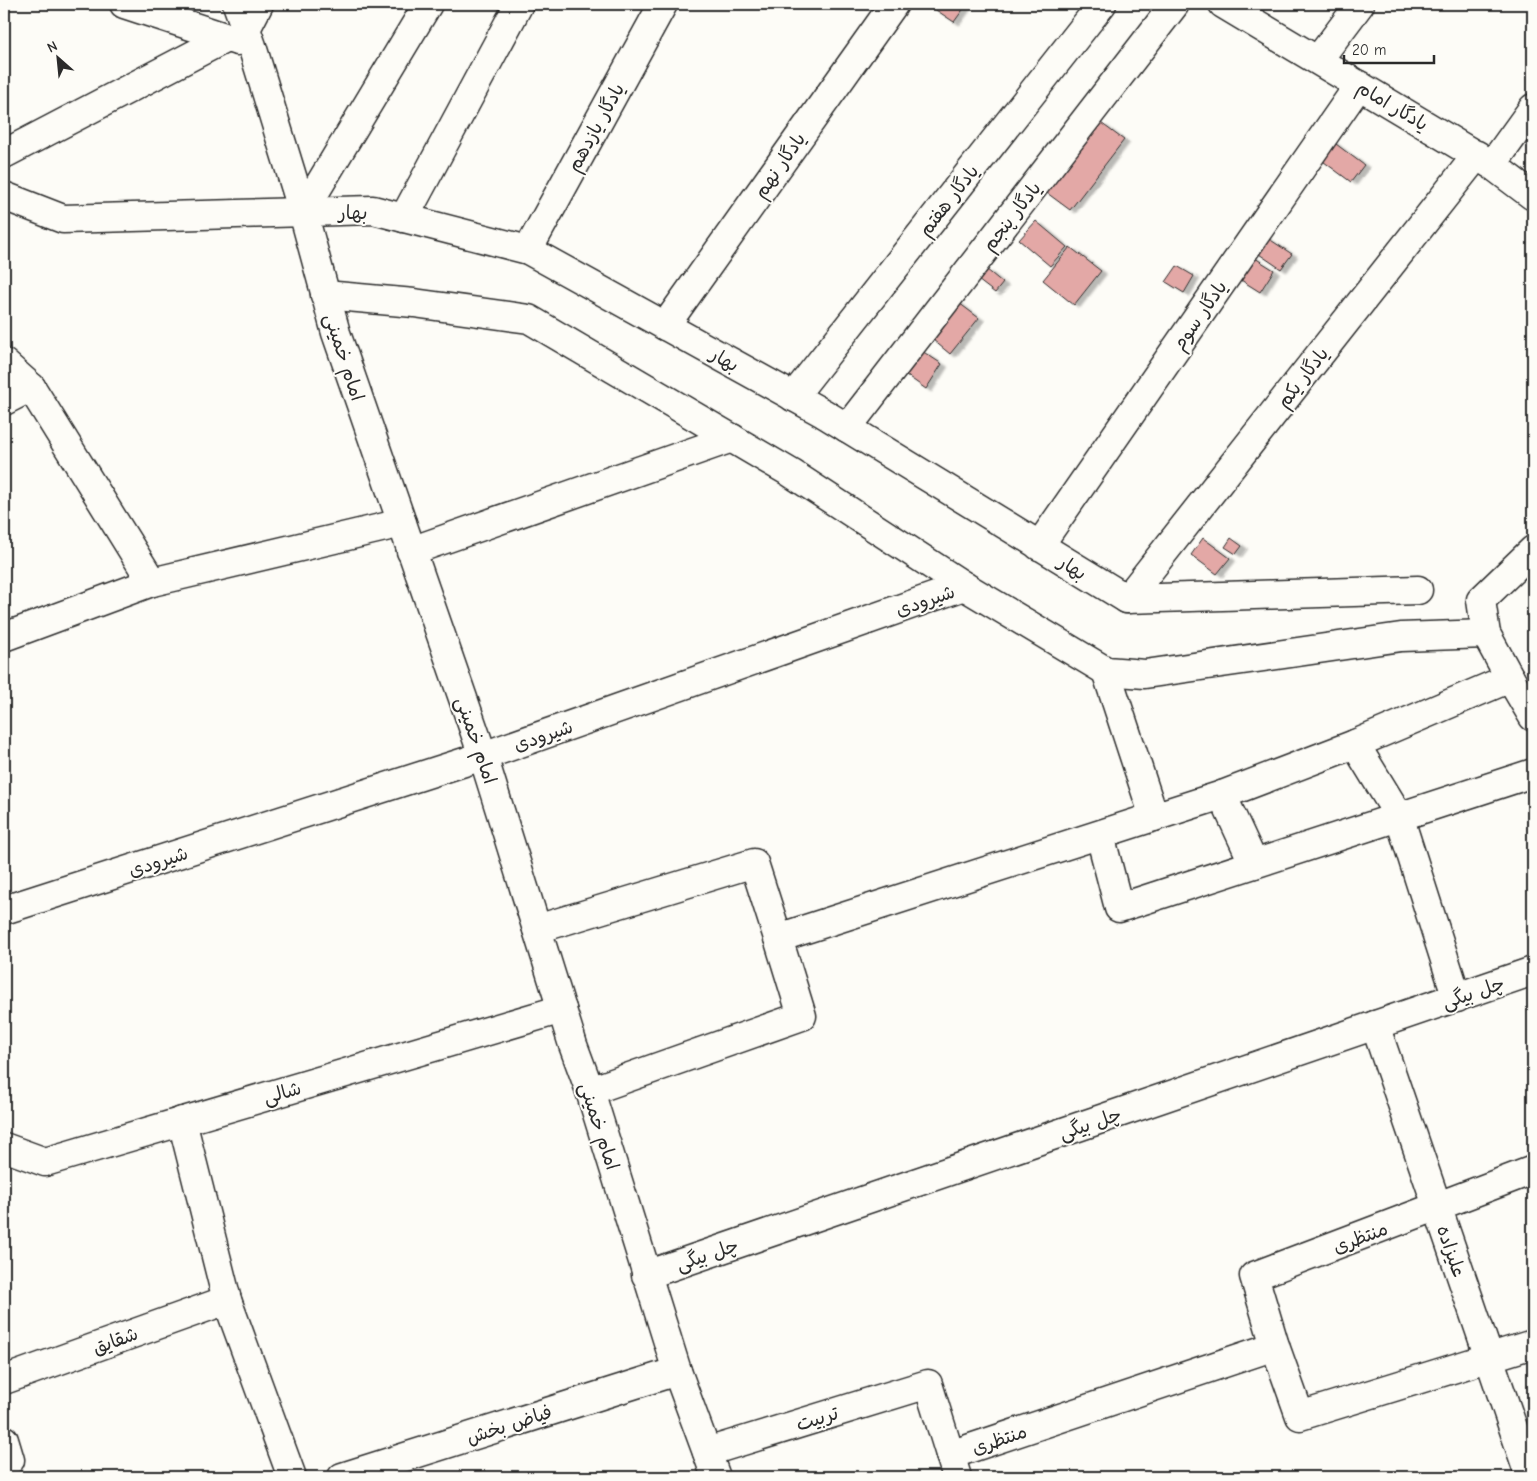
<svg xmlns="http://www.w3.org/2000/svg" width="1537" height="1481" viewBox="0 0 1537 1481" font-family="'Comic Neue','Playpen Sans Arabic',sans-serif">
	<defs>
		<filter id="shadow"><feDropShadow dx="5.5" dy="3" stdDeviation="1" flood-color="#0004"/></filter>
	</defs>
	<rect width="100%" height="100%" fill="#fdfcf7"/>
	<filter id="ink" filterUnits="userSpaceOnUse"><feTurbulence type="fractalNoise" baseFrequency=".02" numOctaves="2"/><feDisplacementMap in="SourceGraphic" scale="10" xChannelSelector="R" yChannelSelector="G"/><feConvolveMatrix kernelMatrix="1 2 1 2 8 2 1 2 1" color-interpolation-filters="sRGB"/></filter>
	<g filter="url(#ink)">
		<g fill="#e3a8a6" stroke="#2b2b2b" filter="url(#shadow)">
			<path d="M927,4H967L954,22Z"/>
			<path d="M1101,123L1124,140L1070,210L1047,193Z"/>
			<path d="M1328,138L1364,165L1351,182L1316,156Z"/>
			<path d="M1036,221L1067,247L1050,266L1019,240Z"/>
			<path d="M1263,235L1292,254L1281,269L1253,250Z"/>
			<path d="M1070,247L1101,271L1074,305L1043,280Z"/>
			<path d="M1247,253L1274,270L1260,292L1233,275Z"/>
			<path d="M1177,266L1194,276L1184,293L1166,282Z"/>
			<path d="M986,269L1003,283L995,293L978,280Z"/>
			<path d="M955,300L979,318L950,354L927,335Z"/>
			<path d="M922,351L942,364L926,389L906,375Z"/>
			<path d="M1203,538L1230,558L1217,574L1191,555Z"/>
			<path d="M1231,538L1242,546L1236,554L1225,547Z"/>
		</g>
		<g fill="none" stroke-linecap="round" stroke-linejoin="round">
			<g stroke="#2b2b2b" stroke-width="31">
				<g id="street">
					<path d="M124,4L237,41"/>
					<path d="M1223,4L1492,165L1533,196"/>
					<path d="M246,29L259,4"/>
					<path d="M1318,60L1360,4"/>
					<path d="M4,154L226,38"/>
					<path d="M1492,165L1533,108"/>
					<path d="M4,196L63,219L373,210L528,250L823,413L1127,599L1418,590"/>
					<path d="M303,212L428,4"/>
					<path d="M404,218L519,4"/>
					<path d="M528,250L663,4"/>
					<path d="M325,295L414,303L529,319L791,473L964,586L1106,671L1145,674L1401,637L1486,634"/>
					<path d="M665,326L894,4"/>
					<path d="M4,363L31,387L152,582"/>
					<path d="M793,397L1102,4"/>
					<path d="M4,401L31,387"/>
					<path d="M847,428L1175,4"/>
					<path d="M1039,546L1359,85"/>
					<path d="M411,551L732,438"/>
					<path d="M1127,599L1477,155"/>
					<path d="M4,637L152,582L402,523"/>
					<path d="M1106,671L1154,817"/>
					<path d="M1510,678L1533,717"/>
					<path d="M1355,744L1399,816L1457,998"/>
					<path d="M1222,795L1254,864"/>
					<path d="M1100,835L1119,908L1533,773"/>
					<path d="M4,910L483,756L964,586"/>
					<path d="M537,929L754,863L778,938"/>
					<path d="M1375,1025L1530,1477"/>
					<path d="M590,1091L802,1016L778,938L1222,795L1355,744L1510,678L1486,634L1481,600L1533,550"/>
					<path d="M182,1121L227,1300L292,1477"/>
					<path d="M4,1147L45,1162L562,1009"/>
					<path d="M1533,1170L1254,1276L1275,1346L1300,1416L1533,1344"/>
					<path d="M646,1275L1533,971"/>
					<path d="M4,1380L227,1300"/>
					<path d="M4,1440L10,1460L4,1462"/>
					<path d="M707,1452L928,1384L957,1477"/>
					<path d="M950,1455L1275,1346"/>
					<path d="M342,1477L677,1371"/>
				</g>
			</g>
			<g stroke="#2b2b2b" stroke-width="31">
				<path id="secondary" d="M237,4L252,46L303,212L336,333L483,756L573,1045L590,1091L677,1371L716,1477"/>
			</g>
			<use href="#street" stroke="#fdfcf7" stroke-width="28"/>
			<use href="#secondary" stroke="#fdfcf7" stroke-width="28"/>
		</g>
	</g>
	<g text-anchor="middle" stroke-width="4" stroke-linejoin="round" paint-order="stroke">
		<g font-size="19" fill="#2b2b2b" stroke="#fdfcf7">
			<text transform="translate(1393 105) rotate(31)" y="7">یادگار امام</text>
			<text transform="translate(595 127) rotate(-61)" y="7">یادگار یازدهم</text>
			<text transform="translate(779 165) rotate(-55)" y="7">یادگار نهم</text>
			<text transform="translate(948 200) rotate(-52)" y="7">یادگار هفتم</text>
			<text x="353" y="219">بهار</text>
			<text transform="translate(1011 216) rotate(-52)" y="7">یادگار پنجم</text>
			<text transform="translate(1199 315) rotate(-55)" y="7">یادگار سوم</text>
			<text transform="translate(345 357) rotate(72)" y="7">امام خمینی</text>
			<text transform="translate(725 359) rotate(29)" y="7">بهار</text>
			<text transform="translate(1302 377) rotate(-52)" y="7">یادگار یکم</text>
			<text transform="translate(1073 567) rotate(32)" y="7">بهار</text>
			<text transform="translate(925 600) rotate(-19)" y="7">شیرودی</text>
			<text transform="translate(543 735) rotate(-19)" y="7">شیرودی</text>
			<text transform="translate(477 740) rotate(71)" y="7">امام خمینی</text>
			<text transform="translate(158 861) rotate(-18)" y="7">شیرودی</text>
			<text transform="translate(1473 992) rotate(-19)" y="7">چل بیگی</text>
			<text transform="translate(282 1092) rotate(-16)" y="7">شالی</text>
			<text transform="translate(1090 1123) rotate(-19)" y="7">چل بیگی</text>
			<text transform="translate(600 1126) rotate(72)" y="7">امام خمینی</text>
			<text transform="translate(1360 1237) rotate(-21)" y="7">منتظری</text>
			<text transform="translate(1452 1251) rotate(71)" y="7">علیزاده</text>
			<text transform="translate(707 1254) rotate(-19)" y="7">چل بیگی</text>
			<text transform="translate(115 1340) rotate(-20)" y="7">شقایق</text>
			<text transform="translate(817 1418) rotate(-17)" y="7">تربیت</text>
			<text transform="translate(509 1424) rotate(-18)" y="7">فیاض بخش</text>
			<text transform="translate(999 1439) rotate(-19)" y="7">منتظری</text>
		</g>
	</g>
	<rect width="1537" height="1481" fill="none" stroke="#fdfcf7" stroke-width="20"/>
	<rect x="10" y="10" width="1517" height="1461" fill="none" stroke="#2b2b2b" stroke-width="2" filter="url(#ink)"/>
	<g transform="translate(58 58) rotate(333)" stroke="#fdfcf7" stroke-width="4" paint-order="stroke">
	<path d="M0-4L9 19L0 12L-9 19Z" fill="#2b2b2b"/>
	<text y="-8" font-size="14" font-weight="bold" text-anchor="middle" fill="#2b2b2b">N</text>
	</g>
	<path d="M1344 55v8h90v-8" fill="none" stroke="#2b2b2b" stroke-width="2.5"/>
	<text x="1352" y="55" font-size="15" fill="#2b2b2b" stroke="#fdfcf7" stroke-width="4" paint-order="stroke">20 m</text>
</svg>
